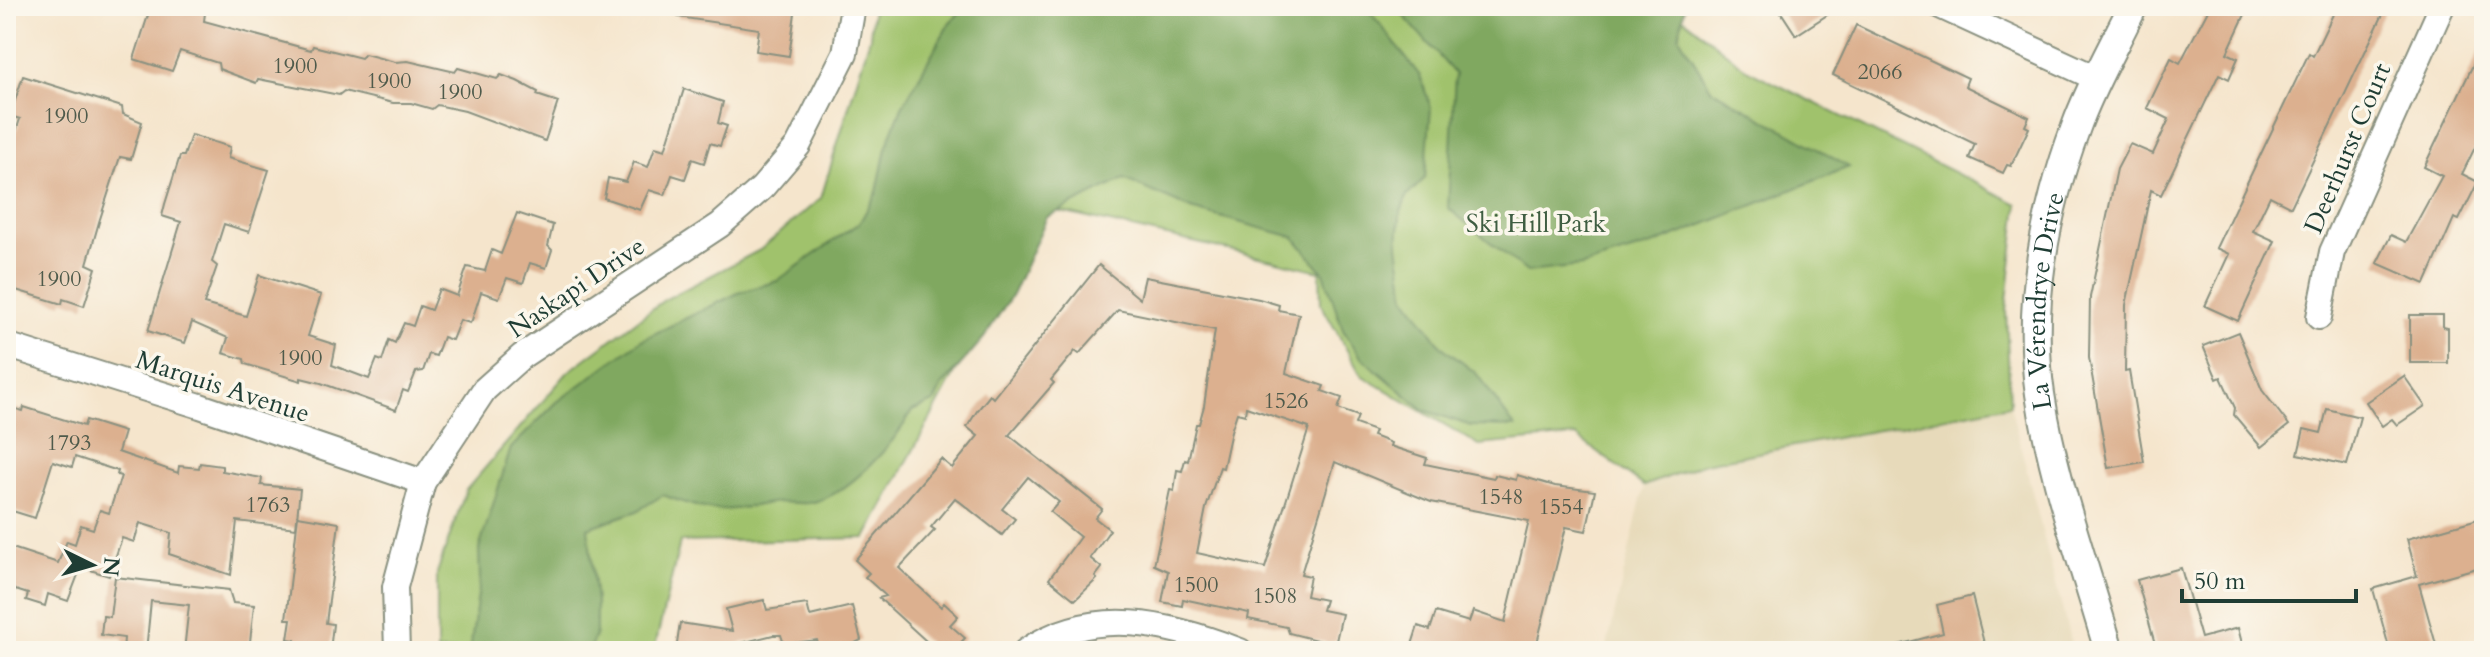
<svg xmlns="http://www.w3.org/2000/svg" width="2490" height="657" viewBox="0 0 2490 657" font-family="Cardo,serif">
	<rect width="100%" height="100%" fill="#fbf7ec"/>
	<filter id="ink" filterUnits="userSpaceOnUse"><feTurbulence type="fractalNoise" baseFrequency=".0125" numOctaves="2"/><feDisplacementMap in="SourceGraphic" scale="16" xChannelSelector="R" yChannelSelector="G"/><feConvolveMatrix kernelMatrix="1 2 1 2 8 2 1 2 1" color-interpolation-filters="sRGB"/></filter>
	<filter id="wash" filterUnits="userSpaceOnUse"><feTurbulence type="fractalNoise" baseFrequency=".006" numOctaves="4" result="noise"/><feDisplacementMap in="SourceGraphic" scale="32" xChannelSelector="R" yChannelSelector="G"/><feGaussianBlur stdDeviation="1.8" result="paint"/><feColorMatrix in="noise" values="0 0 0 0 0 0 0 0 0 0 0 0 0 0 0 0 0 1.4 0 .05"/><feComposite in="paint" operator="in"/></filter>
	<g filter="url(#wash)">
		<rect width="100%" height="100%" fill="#f5e5cc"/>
		<path fill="#e7daba" d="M2010,405L2073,651H1606L1644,486L1705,463Z"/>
		<path fill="#a0c26c" stroke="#608050" stroke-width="2" d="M873,6H1675L1673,10L1748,70L2018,204L2006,310L2010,405L1705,463L1644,486L1576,436L1479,445L1361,375L1321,304L1320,271L1044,208L866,538L680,542L654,651H437V573L466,490L568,372L664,300L760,250L821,198L870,37Z"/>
		<g fill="#80a860" stroke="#50724a" stroke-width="2">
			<path d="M973,6H1366L1420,76L1431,108L1425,178L1407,196L1400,215L1398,245L1405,295L1442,347L1476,373L1515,427L1471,426L1424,410L1361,357L1343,330L1324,273L1294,237L1194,210L1124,179L1047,217L1013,293L984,338L942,386L934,402L912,411C894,444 847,498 808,503C796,504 783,501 771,503C720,512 712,514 663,495L637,511L588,528L596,601V633L589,651H470L480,580L479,549L511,448L557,402L641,340L738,293L777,281L860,222L877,192L886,148L902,107L950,22L963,10Z"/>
			<path d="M1395,6H1685L1679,36L1711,89L1849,167L1655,244L1582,266L1527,272L1448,208L1455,74Z"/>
		</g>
		<g id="blocks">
			<g fill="#dcb08f" fill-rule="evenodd">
				<path d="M151,6H182L205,13L204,21L311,50L313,46L361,58L365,54L395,62L408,61L455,72L458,68L497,79L501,75L517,81L538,92L537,95L558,102L545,141L465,111L437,105L432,109L411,103H393L344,91L339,95L258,79L256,83L219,69L218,63L180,51L172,71L134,59Z"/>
				<path d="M679,6H796L789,56L756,51L759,29L678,17Z"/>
				<path d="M1777,6H1841L1796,35Z"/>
				<path d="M2210,6H2249L2227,53L2238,58L2229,79L2219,74L2161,195L2151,190L2126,305L2125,372L2129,371L2144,462L2108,468L2089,358L2090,297L2117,169L2130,144L2153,154L2169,119L2147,108L2171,58L2180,63Z"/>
				<path d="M2337,6H2387L2291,207L2270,196L2253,231L2275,241L2238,321L2205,306L2229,254L2216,248L2309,53L2313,56Z"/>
				<path d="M1856,25L1968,78L1965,86L2029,117L2025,126L2029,128L2011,166L2007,165L2003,173L1969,158L1975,144L1833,75Z"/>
				<path d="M2484,42V129L2462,174L2478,182L2459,220L2454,218L2425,284L2377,263L2391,235L2406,242L2442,176L2424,167Z"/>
				<path d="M23,76L122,107L123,114L142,122L131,159L120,157L99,222L87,264L96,268L84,306L63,299L62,304L6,287V162L20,119L10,116Z"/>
				<path d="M684,89L723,102L718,123L727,126L720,146L710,143L704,163L692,159L685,179L672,175L665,195L649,190L640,210L604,198L608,178L626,182L634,162L648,167L655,147L665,150Z"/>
				<path d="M191,135L230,147L228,158L269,170L249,232L224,224L212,262L217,266L204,304L246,316L259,275L321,295L308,336L336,345L332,365L369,379L377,359L382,361L389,340L395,343L404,323L413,326L420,306L431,310L439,289L457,296L467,267L485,271L492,250L501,254L517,213L553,225L548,246L552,250L546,268L530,263L523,283L507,278L499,298L481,292L472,320L470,323L460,320L452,340L443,337L436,356L429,354L423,371L416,372L408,392L403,390L396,410L321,383L301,378V381L245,364L244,359L223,353L228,338L192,322L185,343L148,331L181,222L162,216L165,204L180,156H184Z"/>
				<path d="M1099,265L1140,299L1145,277L1259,299L1279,305L1278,310L1299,314L1286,373L1324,386L1322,391L1342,398L1338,409L1358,416L1355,424L1375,431L1373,436L1391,443L1390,446L1427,458L1425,464L1494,478L1495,475L1516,480L1517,475L1555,486L1595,491L1586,531L1566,527L1535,651H1410L1418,626L1430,630L1436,612L1469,622L1473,611L1505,622L1529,521L1431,502L1335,462L1301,574L1310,576L1306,596L1325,600L1322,610L1342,614L1336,641L1328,643L1289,633L1287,627L1248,619L1249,613L1183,599L1182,606L1162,602L1168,571L1154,565L1170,490L1174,491L1177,470L1182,471L1185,460L1188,461L1196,424H1199L1204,406L1215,330L1118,310L1079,354L1075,351L1051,380L1054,383L1009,435L1102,509L1095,518L1110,530L1090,558L1102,568L1095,577L1097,579L1075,600L1049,579L1080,537L1050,512L1059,502L1028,477L1002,509L1015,519L1002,535L955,498L931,527L935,530L899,568L941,607L944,603L958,616L950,625L965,638L953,651H937L879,598L886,596L865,577L869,573L855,560L941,459L952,468L978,436L967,427L977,411L990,395L993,398ZM1246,407L1309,428L1265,568L1197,553L1206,508L1220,467L1223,468L1231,431L1237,413L1245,415Z"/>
				<path d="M2410,315H2443V327L2448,328V363H2410Z"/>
				<path d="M2238,332L2262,390L2289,425L2261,447L2234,415L2235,408L2221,377L2217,379L2203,346Z"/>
				<path d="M2404,376L2425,406L2397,425L2392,419L2382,426L2366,402Z"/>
				<path d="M6,406L23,411L24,407L84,426L86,420L124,432L118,452L178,473L179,466L199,468L200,463L222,466V471L262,478L261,485L300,489L296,528L237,521L231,575L169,554L171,533L140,523L134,542L122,538L109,576L81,567L68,601L48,594L45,606L26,600L28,594L6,587V546L58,563L67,541L75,544L81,525L93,529L100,510L109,513L121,476L117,475L118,471L75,457L72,467L53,461L35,518L6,509Z"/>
				<path d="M2327,409L2360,417L2347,465L2298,454L2304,429L2321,433Z"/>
				<path d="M298,516L339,523L326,623L333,624L330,651H294L295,640L288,639L291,619H286Z"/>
				<path d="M2478,519L2484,542V566L2419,584L2437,648L2390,651L2373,589L2417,576L2407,539Z"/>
				<path d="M2181,568L2201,638L2238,628L2244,651H2177L2176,646L2157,651L2137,580Z"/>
				<path d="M115,577L229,590L233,603L254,605L249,651H184L189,605L151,601L146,651H123L124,638L101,635L103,616L110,617Z"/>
				<path d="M1972,596L1986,651H1899L1898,645L1943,633L1937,605Z"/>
				<path d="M764,600L767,610L807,604L810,616L852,606L861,640L840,651H820L817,640L784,644L781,635H773L710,651H676L680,623L732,631L726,609Z"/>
			</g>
		</g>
	</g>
	<g filter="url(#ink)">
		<use href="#blocks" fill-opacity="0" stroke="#8a9180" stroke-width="2"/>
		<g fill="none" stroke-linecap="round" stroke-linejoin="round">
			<g stroke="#8a9180" stroke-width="28">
				<g id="minor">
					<path d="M1940,6L2098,79"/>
					<path d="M2319,317L2332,252L2442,6"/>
					<path d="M6,345L200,406L423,482"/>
					<path d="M397,651L395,587L423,482L484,390L522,356L720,225L762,188L798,146L845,53L853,6"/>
					<path d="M1026,651C1094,605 1168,623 1240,651"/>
				</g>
			</g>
			<g stroke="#8a9180" stroke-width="32">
				<g id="tertiary">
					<path id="s1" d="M2109,651C2085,566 2053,481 2040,394C2027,305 2045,210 2076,127C2091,85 2114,46 2133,6"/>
				</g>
			</g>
			<use href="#minor" stroke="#fff" stroke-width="24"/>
			<use href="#tertiary" stroke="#fff" stroke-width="28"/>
		</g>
	</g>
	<g text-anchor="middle" stroke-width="7" stroke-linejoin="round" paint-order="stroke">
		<g font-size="22" fill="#4e5a4b">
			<text x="295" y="73">1900</text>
			<text x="1880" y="79">2066</text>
			<text x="389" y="88">1900</text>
			<text x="460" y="99">1900</text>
			<text x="66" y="123">1900</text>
			<text x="59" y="286">1900</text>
			<text x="300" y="365">1900</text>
			<text x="1286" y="408">1526</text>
			<text x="69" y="450">1793</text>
			<text x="1501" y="504">1548</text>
			<text x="268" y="512">1763</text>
			<text x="1561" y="514">1554</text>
			<text x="1196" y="592">1500</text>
			<text x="1275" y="603">1508</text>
		</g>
		<g font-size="26" fill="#1f3d34" stroke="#fbf7ec">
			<text transform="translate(2347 148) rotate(-67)" y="9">Deerhurst Court</text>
			<text transform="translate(576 287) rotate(-34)" y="9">Naskapi Drive</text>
			<text dy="9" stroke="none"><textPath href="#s1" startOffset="360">La Vérendrye Drive</textPath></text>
			<text transform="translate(223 386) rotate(18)" y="9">Marquis Avenue</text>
		</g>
		<g font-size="26" fill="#3f5e42" stroke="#fbf7ec">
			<text x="1536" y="232">Ski Hill Park</text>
		</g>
	</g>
	<rect width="2490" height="657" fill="none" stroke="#fbf7ec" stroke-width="32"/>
	<g transform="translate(92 565) rotate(95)" stroke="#fbf7ec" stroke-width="6" paint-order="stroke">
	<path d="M0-6L14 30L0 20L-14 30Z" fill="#1f3d34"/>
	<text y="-12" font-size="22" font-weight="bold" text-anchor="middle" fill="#1f3d34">N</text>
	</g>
	<path d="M2182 589v12h174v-12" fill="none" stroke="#1f3d34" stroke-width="4"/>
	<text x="2194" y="589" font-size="24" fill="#1f3d34" stroke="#fbf7ec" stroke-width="6" paint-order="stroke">50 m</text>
</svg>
